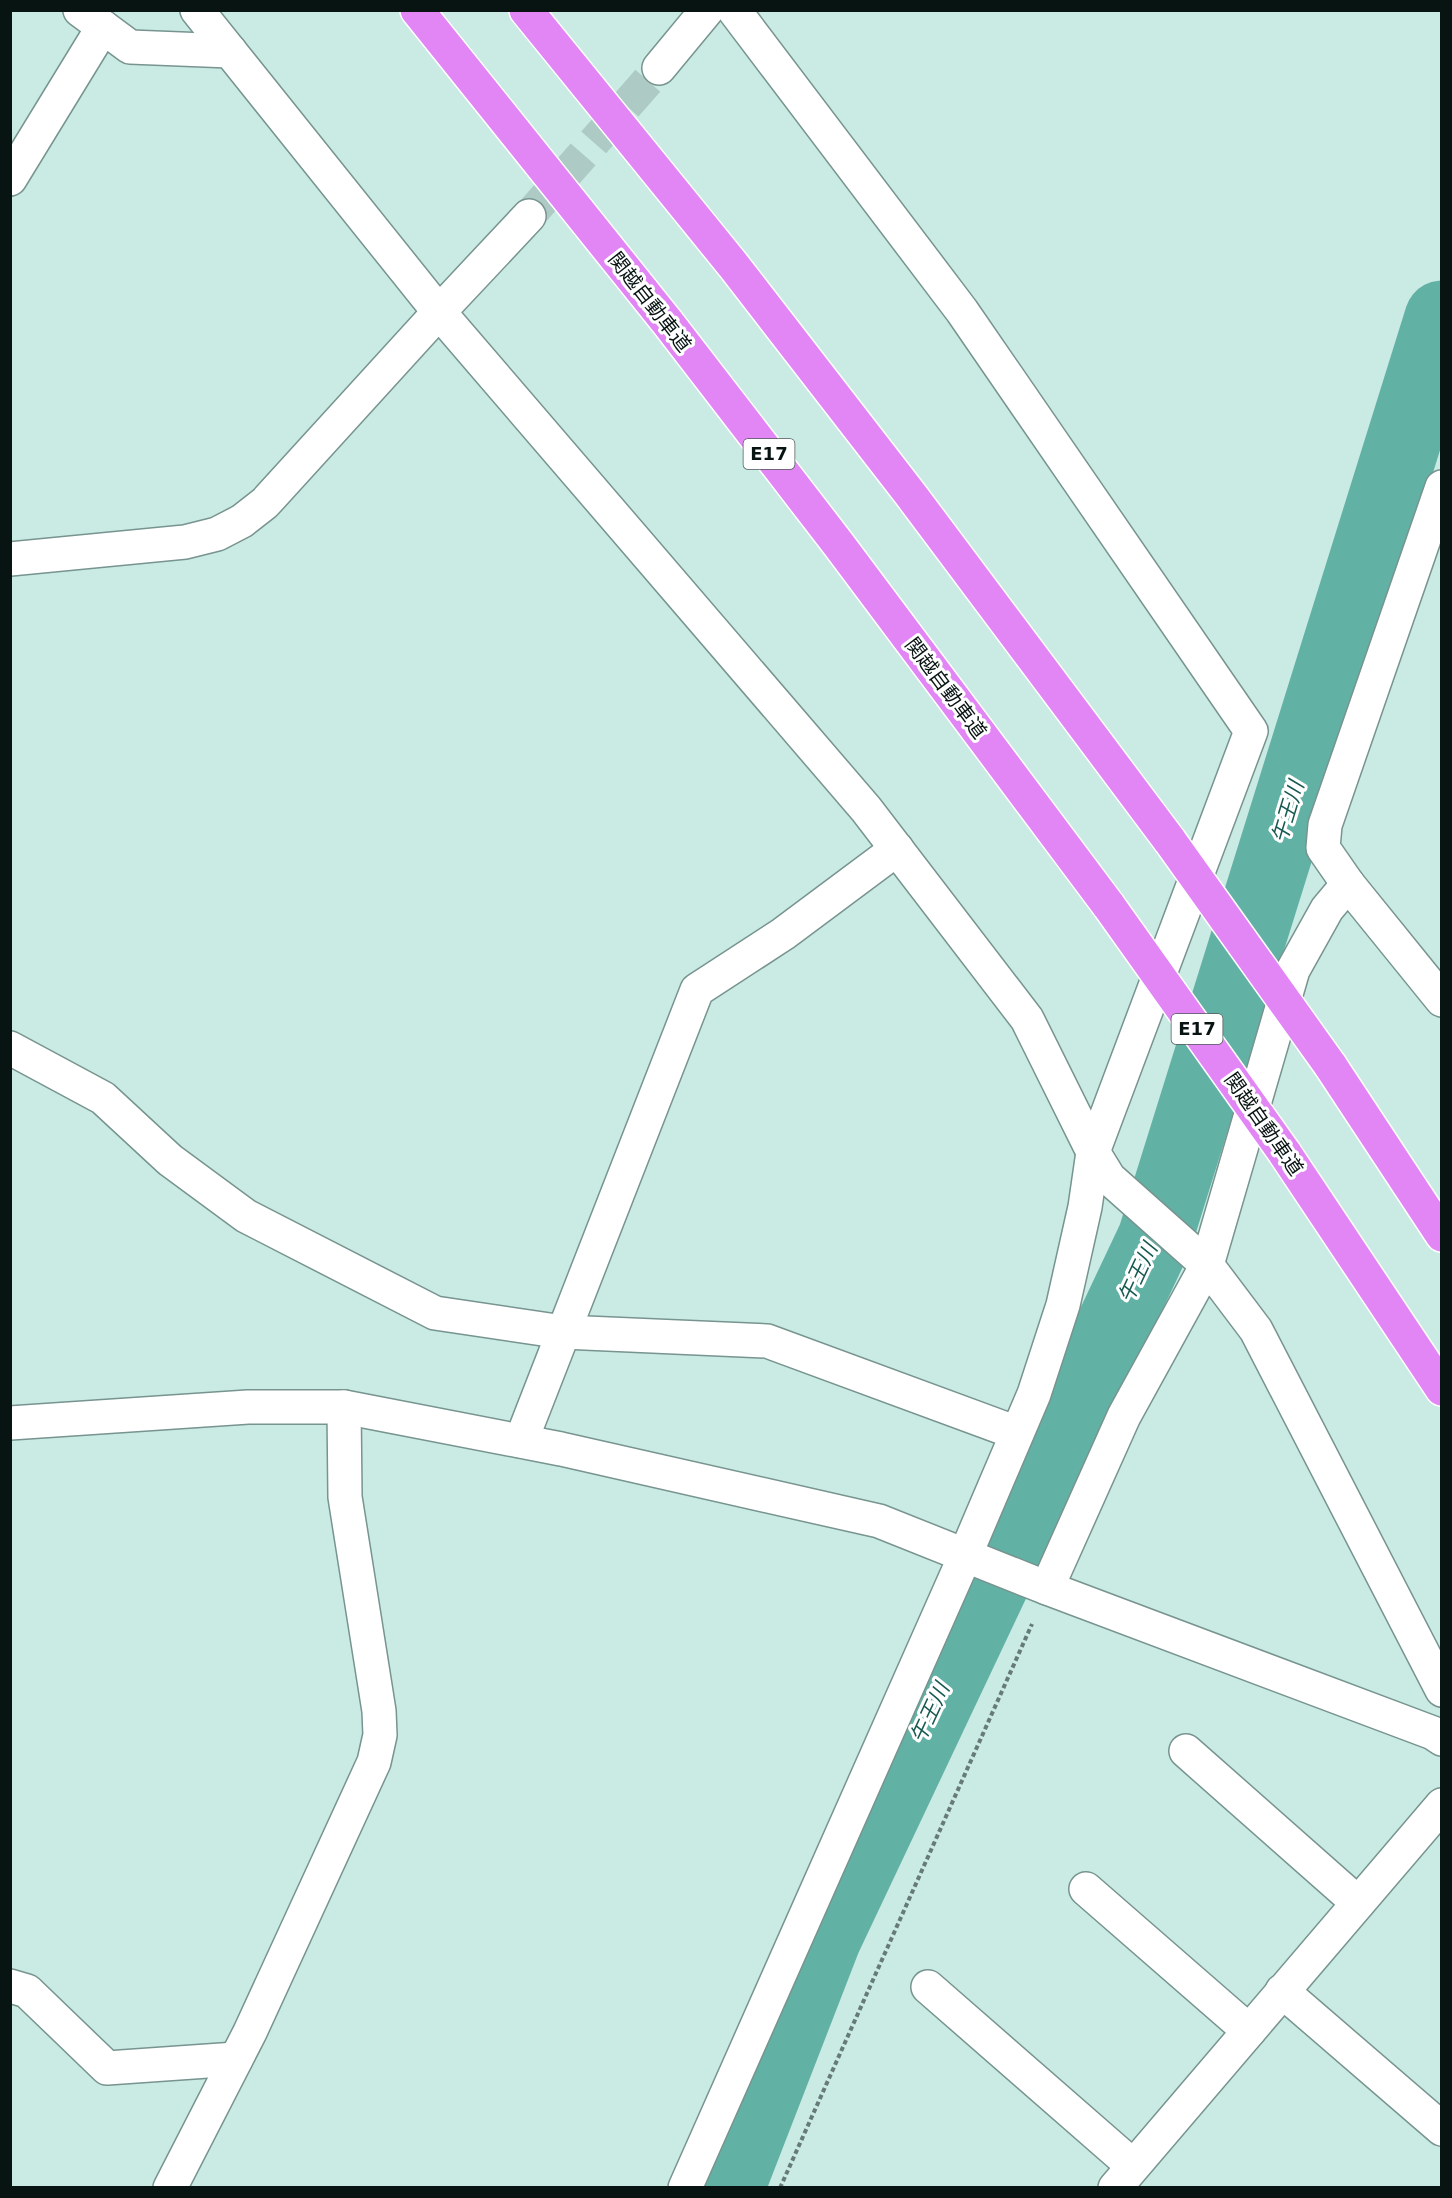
<svg xmlns="http://www.w3.org/2000/svg" width="1452" height="2198" viewBox="0 0 1452 2198" font-family="'DejaVu Sans','Noto Sans JP',sans-serif">
	<rect width="100%" height="100%" fill="#caeae4"/>
	<g fill="none" stroke-linecap="round" stroke-linejoin="round">
		<path stroke="#62b1a5" stroke-width="75" d="M727,2188L824,1938L1155,1238L1442,318"/>
		<path stroke="#adcac4" stroke-width="33" stroke-dasharray="33 16" stroke-linecap="butt" d="M529,216L659,68"/>
		<g stroke="#77948f" stroke-width="36">
			<g id="minor">
				<path d="M80,10L130,47L230,51"/>
				<path d="M197,10L439,312L866,809L1027,1019L1093,1152L1109,1178L1207,1265L1256,1330L1442,1690"/>
				<path d="M659,68L707,10"/>
				<path d="M10,179L103,27"/>
				<path d="M1442,487L1325,825L1323,848L1348,884L1442,1000"/>
				<path d="M10,559L185,542L217,534L242,521L265,503L439,312L529,216"/>
				<path d="M10,1048L103,1098L170,1160L246,1216L435,1313L563,1332L767,1341L1017,1433"/>
				<path d="M10,1423L248,1407H344L561,1449L879,1521L1047,1588L1433,1733L1442,1739"/>
				<path d="M521,1441L697,990L783,934L897,849"/>
				<path d="M1047,1588L1124,1416L1207,1265L1293,970L1327,909L1348,884"/>
				<path d="M1186,1751L1358,1903"/>
				<path d="M1086,1889L1249,2031"/>
				<path d="M10,1986L27,1991L107,2068L236,2059"/>
				<path d="M928,1987L1133,2166"/>
				<path d="M1282,1991L1442,2129"/>
				<path d="M170,2188L250,2032L374,1762L380,1735L379,1711L345,1497L344,1407"/>
				<path d="M685,2188L958,1572L1034,1394L1063,1305L1085,1207L1093,1152L1251,731L962,311L734,10"/>
				<path d="M1115,2188L1442,1805"/>
			</g>
		</g>
		<g stroke="#fff" stroke-width="36">
			<g id="motorway">
				<path d="M417,10L668,323L839,545L1109,906"/>
				<path d="M526,10L733,265L911,495L1170,841"/>
				<path d="M1330,1065L1442,1235"/>
				<path d="M1284,1152L1442,1389"/>
			</g>
		</g>
		<path stroke="#667b77" stroke-width="4" stroke-dasharray="4.5 3" stroke-linecap="butt" d="M780,2188L1032,1624"/>
		<use href="#minor" stroke="#fff" stroke-width="33"/>
		<use href="#motorway" stroke="#e286f5" stroke-width="33"/>
		<g stroke="#fff" stroke-width="36" stroke-linecap="butt">
			<g id="motorway-bridge">
				<path d="M1170,841L1330,1065"/>
				<path d="M1109,906L1284,1152"/>
			</g>
		</g>
		<use href="#motorway-bridge" stroke="#e286f5" stroke-width="33"/>
	</g>
	<g text-anchor="middle" stroke-width="6" stroke-linejoin="round" paint-order="stroke">
		<g fill="#fff" stroke="#525a59" stroke-width="1.5">
			<rect x="743.5" y="439" width="51" height="30" rx="4.5"/>
			<rect x="1171.5" y="1014" width="51" height="30" rx="4.5"/>
		</g>
		<g font-size="18" font-weight="bold" fill="#081412">
			<text x="769" y="460">E17</text>
			<text x="1197" y="1035">E17</text>
		</g>
		<g font-size="20" fill="#081412" stroke="#fff">
			<text transform="translate(650 302) rotate(52)" y="7">関越自動車道</text>
			<text transform="translate(946 688) rotate(53)" y="7">関越自動車道</text>
			<text transform="translate(1264 1124) rotate(55)" y="7">関越自動車道</text>
		</g>
		<g font-size="21" font-style="italic" fill="#175a51" stroke="#fff">
			<text transform="translate(1288 812) rotate(-73)" y="7">午王川</text>
			<text transform="translate(1138 1273) rotate(-65)" y="7">午王川</text>
			<text transform="translate(930 1713) rotate(-65)" y="7">午王川</text>
		</g>
	</g>
	<rect width="1452" height="2198" fill="none" stroke="#081412" stroke-width="24"/>
</svg>
